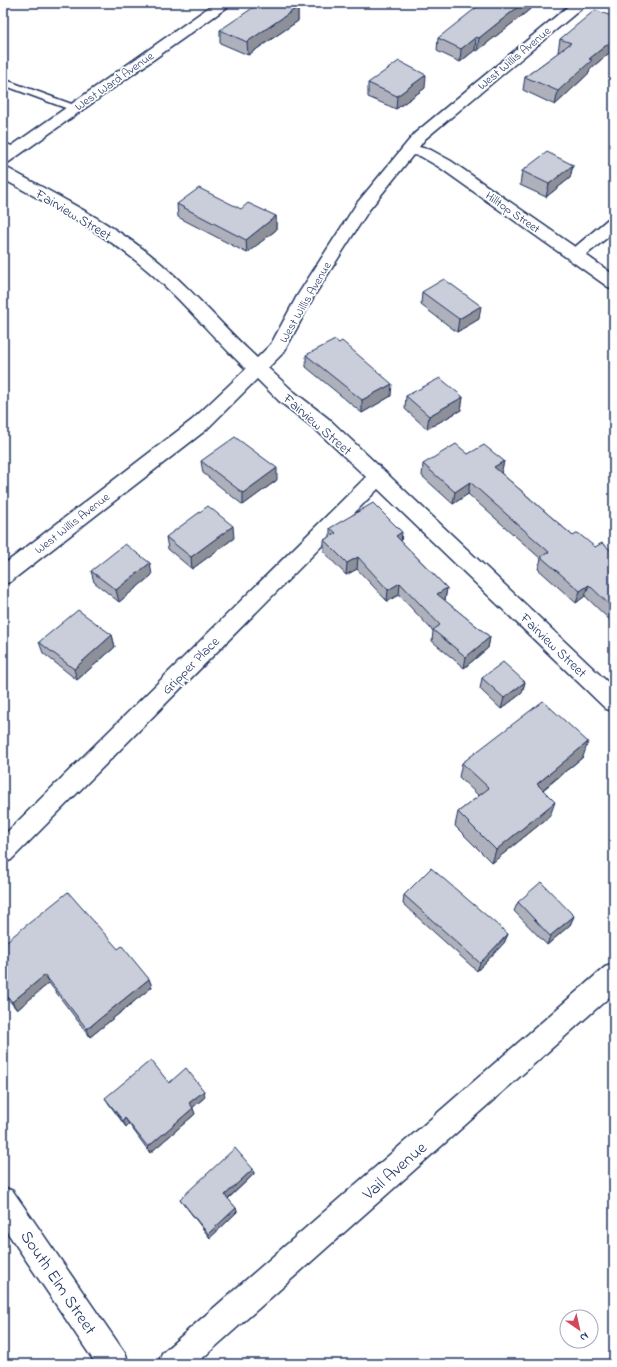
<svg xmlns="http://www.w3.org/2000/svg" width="617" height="1367" viewBox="0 0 617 1367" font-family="'Indie Flower',sans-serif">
	<rect width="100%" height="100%" fill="#fff"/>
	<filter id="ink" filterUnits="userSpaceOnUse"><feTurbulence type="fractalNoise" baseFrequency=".025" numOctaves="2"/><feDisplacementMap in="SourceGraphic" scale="8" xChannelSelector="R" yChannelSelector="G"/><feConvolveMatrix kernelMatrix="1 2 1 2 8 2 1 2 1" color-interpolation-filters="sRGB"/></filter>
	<g filter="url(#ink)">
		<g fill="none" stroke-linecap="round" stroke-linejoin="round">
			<g stroke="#1b2f5e" stroke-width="3">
				<g id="lane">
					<path d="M3,79L77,106L79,108L77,110H71L3,85Z"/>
					<path d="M3,142L18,149L19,151L14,154L3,149Z"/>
				</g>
			</g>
			<g stroke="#1b2f5e" stroke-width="3">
				<g id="street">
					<path d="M572,3H588L425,139L419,147L431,150L451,161L575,247L608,219L614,218V232L586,255L614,275V289L608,287L439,167L420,156L413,155L369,210L314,296L284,352L268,368L293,391L329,419L614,688V711L606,709L378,489L11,860L3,863V836L366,477L315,429L279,401L257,379L206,430L10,582L3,584V565L192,420L246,369C208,333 176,292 135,260C95,228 48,204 3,179V167L9,169C56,195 104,219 147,252C188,284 219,323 257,358L271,344L297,296L357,203L415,133Z"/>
					<path d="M614,964V993L196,1364H158L162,1353L605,967Z"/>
				</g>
			</g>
			<g stroke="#1b2f5e" stroke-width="3">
				<g id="secondary">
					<path d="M215,3H231L229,6L9,162L3,164V152Z"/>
					<path d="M3,1187L13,1191L125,1353L129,1364H96L3,1226Z"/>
				</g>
			</g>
			<use href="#lane" fill="#fff" fill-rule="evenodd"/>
			<use href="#street" fill="#fff" fill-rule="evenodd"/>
			<use href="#secondary" fill="#fff" fill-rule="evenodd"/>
		</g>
		<g fill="#aeb1bb" stroke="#1b2f5e">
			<path d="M538,3L477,51L475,50L460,62L437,51L438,38Z"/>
			<path d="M298,7V21L248,55L220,43V30Z"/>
			<path d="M614,17V49L590,69L589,73L555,105L523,90L525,77L559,52H558L560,39Z"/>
			<path d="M368,83L425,88L396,109L368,97Z"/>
			<path d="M573,165L570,178L546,197L520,185L522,171Z"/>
			<path d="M177,204L276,216V230L247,253L178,217Z"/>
			<path d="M422,292L479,319L457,332L421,305Z"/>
			<path d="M306,355L391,396L362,413L306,367Z"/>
			<path d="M406,396L463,397L461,410L427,429L405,409Z"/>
			<path d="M468,454L504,461L501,473L573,536L595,547L614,553V624L585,596L576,603L538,569L541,559L468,494L453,504L422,476L423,464Z"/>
			<path d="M201,461L277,480L243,505L203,473Z"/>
			<path d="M330,528L401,541L447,588L445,600H444L490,637L488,648L464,668L432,641L433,631L399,595L387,601L357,569L346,575L324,552V540L330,537Z"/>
			<path d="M166,537L234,538L192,569L168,549Z"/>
			<path d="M91,571L152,575L119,602L94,582Z"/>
			<path d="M112,635L115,647L77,680L43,653L39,642Z"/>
			<path d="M482,678L525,682L522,693L501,709L480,689Z"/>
			<path d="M583,757L543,790L550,816L492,863L455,826L458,812L479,796L459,777L462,763Z"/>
			<path d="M404,895L508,934L504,943L477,971L403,904Z"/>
			<path d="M518,902L574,916L570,925L547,945L514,911Z"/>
			<path d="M3,944L118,949L149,979L152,987L90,1037L49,983L17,1010L3,993Z"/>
			<path d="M169,1083L205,1097L192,1108L195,1114L150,1153L129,1124L126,1127L109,1104L105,1098Z"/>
			<path d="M253,1169L254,1174L228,1199L236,1208L237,1212L210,1238L183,1203L180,1199Z"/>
		</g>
		<g fill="#8d9099" stroke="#1b2f5e">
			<path d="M523,3H538L477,51L479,38Z"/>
			<path d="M298,7V21L248,55L247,42Z"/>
			<path d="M476,37L475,50L460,62L461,49Z"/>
			<path d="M614,39V49L590,69L589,73L555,105L558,91L589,59Z"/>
			<path d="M426,75L425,88L396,109L397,96Z"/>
			<path d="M573,165L570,178L546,197L549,184Z"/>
			<path d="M276,216V230L247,253L246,240Z"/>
			<path d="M481,306L479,319L457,332L459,319Z"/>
			<path d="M392,384L391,396L362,413V400Z"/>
			<path d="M463,397L461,410L427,429L429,416Z"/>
			<path d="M504,461L501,474L494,467Z"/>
			<path d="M277,468V480L243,505V493Z"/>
			<path d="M470,482L468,494L453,504L455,492Z"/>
			<path d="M233,526L234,538L192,569L191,557Z"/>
			<path d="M402,532L401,544L396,536Z"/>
			<path d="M358,557L357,569L346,575L347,563Z"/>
			<path d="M150,563L152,575L119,602L116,590Z"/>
			<path d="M400,583L399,595L387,601L388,590Z"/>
			<path d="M589,585L585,596L576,603L580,591Z"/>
			<path d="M447,588L445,600L435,606L437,594Z"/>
			<path d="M112,635L115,647L77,680L74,669Z"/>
			<path d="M490,637L488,648L464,668L466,657Z"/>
			<path d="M525,682L522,693L501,709L504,698Z"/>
			<path d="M588,742L583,757L532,798L537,784Z"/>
			<path d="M555,802L550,816L492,863L496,850Z"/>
			<path d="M574,916L570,925L547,945L550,936Z"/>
			<path d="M508,934L504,943L477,971L480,963Z"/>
			<path d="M45,975L49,983L17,1010L12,1002Z"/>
			<path d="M149,979L152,987L90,1037L87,1029Z"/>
			<path d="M204,1091L205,1097L191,1109L189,1103Z"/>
			<path d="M193,1108L195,1114L150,1153L148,1147Z"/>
			<path d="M125,1118L129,1124L126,1127L123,1121Z"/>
			<path d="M253,1169L254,1174L226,1200L225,1195Z"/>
			<path d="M236,1208L237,1212L210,1238L208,1234Z"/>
		</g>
		<g fill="#caceda" stroke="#1b2f5e">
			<path d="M260,3H287L298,7L247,42L220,30Z"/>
			<path d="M482,3H523L479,38L476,37L461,49L438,38Z"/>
			<path d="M595,10L614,17V39L589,59L592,60L558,91L525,77L571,43L560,39Z"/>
			<path d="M399,61L426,75L397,96L368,83Z"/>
			<path d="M547,152L573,165L549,184L522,171Z"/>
			<path d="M199,188L241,209L248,203L276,216L246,240L177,204Z"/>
			<path d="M444,279L481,306L459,319L422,292Z"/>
			<path d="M335,340L339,343L342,341L392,384L362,400L306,355Z"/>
			<path d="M440,378L463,397L429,416L406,396Z"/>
			<path d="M235,437L277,468L243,493L201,461Z"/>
			<path d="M456,444L468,454L484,445L504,461L494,467L573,536L578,533L595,547L602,543L614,553V609L589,585L580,591L541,557L549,552L470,482L455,492L423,464Z"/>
			<path d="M373,503L402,532L396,536L447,588L437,594L490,637L466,657L433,630L440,625L400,583L388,590L358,557L347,563L324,540L336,533L330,528Z"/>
			<path d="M208,506L233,526L191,557L166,537Z"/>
			<path d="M125,544L150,563L116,590L91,571Z"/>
			<path d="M78,610L112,635L74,669L39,642Z"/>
			<path d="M503,662L525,682L504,698L482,678Z"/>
			<path d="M543,701L588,742L537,784L555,802L496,850L458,812L489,788L462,763Z"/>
			<path d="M431,868L508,934L480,963L404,895Z"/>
			<path d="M541,882L574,916L550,936L518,902Z"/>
			<path d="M68,892L118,949L122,946L149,979L87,1029L45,975L12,1002L3,991V944Z"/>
			<path d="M151,1060L169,1083L186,1068L204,1091L189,1103L193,1108L148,1147L125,1118L123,1121L105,1098Z"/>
			<path d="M235,1148L253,1169L225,1195L236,1208L208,1234L180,1199Z"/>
		</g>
	</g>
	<g text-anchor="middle" stroke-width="3.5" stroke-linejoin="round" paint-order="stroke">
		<g font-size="12" fill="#1b2f5e" stroke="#fff">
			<text transform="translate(514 58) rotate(-40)" y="4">West Willis Avenue</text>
			<text transform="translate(114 81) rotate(-35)" y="4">West Ward Avenue</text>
			<text transform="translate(513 212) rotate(35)" y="4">Hilltop Street</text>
			<text transform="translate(305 302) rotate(-60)" y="4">West Willis Avenue</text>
			<text transform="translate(72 523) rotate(-38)" y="4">West Willis Avenue</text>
		</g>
		<g font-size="14" fill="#1b2f5e" stroke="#fff">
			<text transform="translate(74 214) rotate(31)" y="5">Fairview Street</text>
			<text transform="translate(318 424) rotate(41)" y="5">Fairview Street</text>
			<text transform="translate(554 645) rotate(44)" y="5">Fairview Street</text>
			<text transform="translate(190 665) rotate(-45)" y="5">Gripper Place</text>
		</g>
		<g font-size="17" fill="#1b2f5e" stroke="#fff">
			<text transform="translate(394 1170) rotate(-41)" y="6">Vail Avenue</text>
			<text transform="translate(59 1282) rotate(56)" y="6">South Elm Street</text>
		</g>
	</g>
	<rect width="617" height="1367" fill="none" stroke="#fff" stroke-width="16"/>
	<rect x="8" y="8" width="601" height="1351" fill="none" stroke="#1b2f5e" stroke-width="1.5" filter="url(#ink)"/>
	<g transform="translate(579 1329) rotate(146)"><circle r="19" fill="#ffffff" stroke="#a4acbf"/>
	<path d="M0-3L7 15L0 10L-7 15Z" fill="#d1495b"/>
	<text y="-6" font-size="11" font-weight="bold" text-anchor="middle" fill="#1b2f5e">N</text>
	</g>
</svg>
